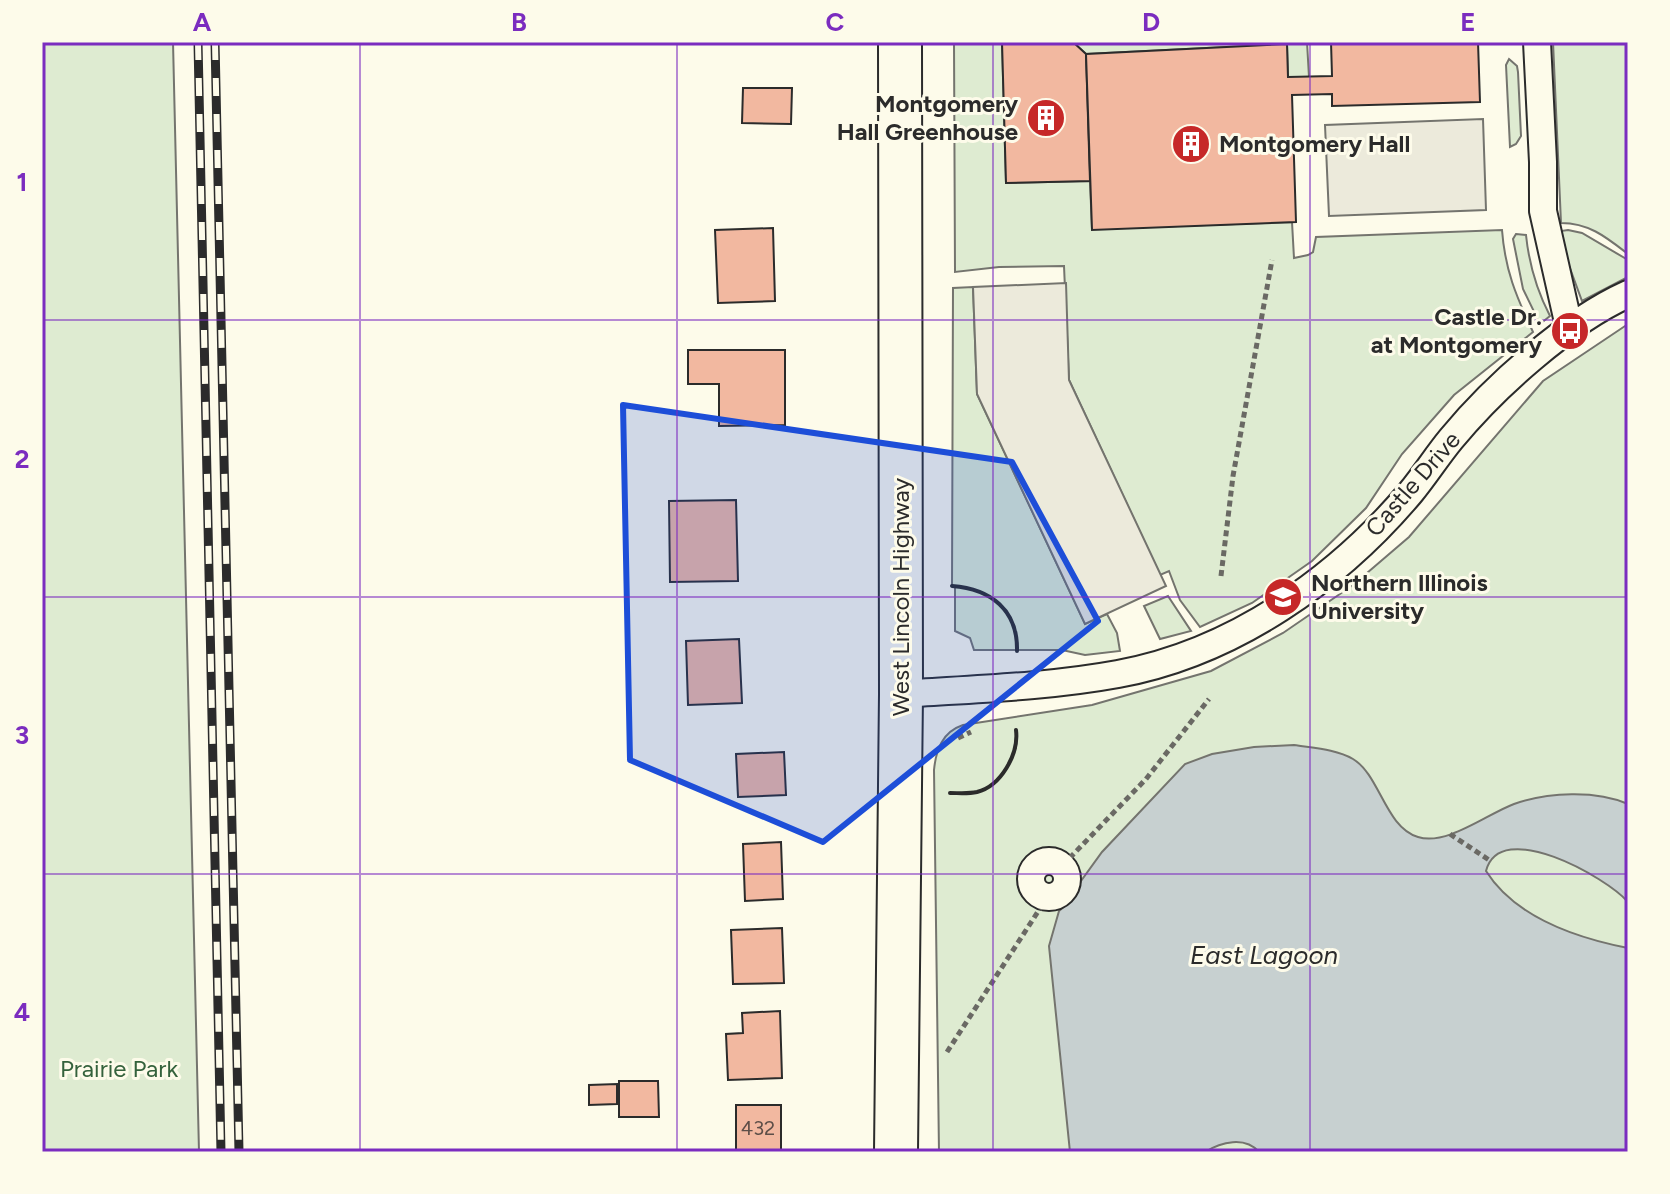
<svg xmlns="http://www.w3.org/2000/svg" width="1670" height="1194" viewBox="0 0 1670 1194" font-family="Figtree,sans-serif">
	<rect width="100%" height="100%" fill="#fdfbea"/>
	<g fill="#deebd1" stroke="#74746e" stroke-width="2">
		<path d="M42,42H173L199,1152H42Z"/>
		<path d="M954,42H1002L1006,183L1090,181L1092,229L1292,222L1294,258L1308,255L1313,252L1316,237L1502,230C1505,270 1516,296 1533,332L1454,395L1402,454L1366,508L1312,561L1252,603L1200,627L1180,600L1169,571L1160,575L1069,380L1064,266L999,267L955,272Z"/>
		<path d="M1073,42H1307L1309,77H1288L1287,44L1086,54Z"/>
		<path d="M1553,42H1628V254C1606,237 1589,223 1561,223Z"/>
		<path d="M1509,59L1517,66L1518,72L1521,136L1516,144L1510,147L1506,65Z"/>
		<path d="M1568,230L1582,233L1628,260V277L1582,301L1564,252L1561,231Z"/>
		<path d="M1516,234L1526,235C1529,264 1536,289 1550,316L1540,324L1523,289L1513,239Z"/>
		<path d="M973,287L977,394L1085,624L1107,614L1117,633L1120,651L1085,655L1062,650H974L970,638L955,631V586H952L953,288Z"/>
		<path d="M1628,324V1152H939L934,770C936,750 942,732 963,725L1092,705L1211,671L1283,633L1353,585L1409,537L1543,381Z"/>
		<path d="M1168,596L1191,631L1160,639L1144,606Z"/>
	</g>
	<g fill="#eceadb" stroke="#74746e" stroke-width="2">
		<path d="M1483,119L1486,210L1329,216L1325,125Z"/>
		<path d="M1066,283L1069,380L1166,586L1085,624L977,394L973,287Z"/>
	</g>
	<path fill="#c7d0d0" stroke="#74746e" stroke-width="2" d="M1294,745C1312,748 1336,749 1353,759C1380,775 1385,827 1418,837C1447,846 1487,814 1514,804C1548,792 1596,790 1628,804V902C1606,877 1500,817 1486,871C1515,917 1577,938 1628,948V1152H1259C1245,1136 1221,1142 1205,1152H1070L1049,946L1059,911L1074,898L1081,881L1102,852L1185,764L1212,754L1254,747Z"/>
	<g fill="#f2b8a0" stroke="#2b2b2b" stroke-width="2">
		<path d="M1002,42H1073L1086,54L1090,181L1006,183Z"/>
		<path d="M1331,42H1478L1480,102L1332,106V94L1292,95L1296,222L1092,230L1086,54L1287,44L1288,77L1332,76Z"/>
		<path d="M743,88H792L791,124L742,123Z"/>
		<path d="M773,228L775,301L718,303L715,230Z"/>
		<path d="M688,350H785V425L719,426V384H688Z"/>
		<path d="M736,500L738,581L670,582L669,501Z"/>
		<path d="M739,639L742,703L688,705L686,641Z"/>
		<path d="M784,752L786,795L738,797L736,754Z"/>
		<path d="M781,842L783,899L745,901L743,844Z"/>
		<path d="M782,928L784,983L733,984L731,930Z"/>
		<path d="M780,1011L782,1078L728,1080L726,1034L743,1033L742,1013Z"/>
		<path d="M619,1081H658L659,1117H619Z"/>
		<path d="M617,1084V1104L589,1105V1085Z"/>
		<rect x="736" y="1105" width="45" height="47"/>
	</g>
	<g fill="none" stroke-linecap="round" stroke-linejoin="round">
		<g stroke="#2b2b2b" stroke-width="30">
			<g id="street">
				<path d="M1537,42L1543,162V211L1570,331"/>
				<path d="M901,694C974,689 1047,687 1118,674C1233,653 1337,580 1411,492C1425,475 1437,456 1451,439C1494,387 1566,322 1628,294"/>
				<circle cx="1049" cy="879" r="18"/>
			</g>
		</g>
		<g stroke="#2b2b2b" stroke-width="46">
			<path id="primary" d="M896,1152L901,694L900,42"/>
		</g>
		<g stroke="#6a6964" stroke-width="5" stroke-dasharray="6 4" stroke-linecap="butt">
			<path d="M1221,576L1233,476L1272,260"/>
			<path d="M958,738L971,732"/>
			<path d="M1450,834L1489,860"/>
			<path d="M947,1052L1041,907L1045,897C1063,897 1072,882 1061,867L1146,779L1209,699"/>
		</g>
		<use href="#street" stroke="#fdfbea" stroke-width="26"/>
		<use href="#primary" stroke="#fdfbea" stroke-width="42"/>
		<g stroke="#2b2b2b" stroke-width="9">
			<g id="rail">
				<path d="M198,42L221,1152"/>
				<path d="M215,42L239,1152"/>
			</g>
		</g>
		<use href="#rail" stroke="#fdfbea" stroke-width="6" stroke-dasharray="18" stroke-linecap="butt"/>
		<g stroke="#2b2b2b" stroke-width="4">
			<path d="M952,586C991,589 1018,610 1017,651"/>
			<path d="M950,793C959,793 968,794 977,792C1001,786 1019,754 1016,730"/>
		</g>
	</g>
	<path fill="#1d4ed8" fill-opacity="0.2" stroke="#1d4ed8" stroke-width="6" stroke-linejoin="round" d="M623,405L1012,462L1098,621L823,842L630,760Z"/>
	<path fill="none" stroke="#7b2cbf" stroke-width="2" stroke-opacity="0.55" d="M360,42V1152M677,42V1152M993,42V1152M1310,42V1152M42,320H1628M42,597H1628M42,874H1628"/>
	<defs>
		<g id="building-disc" transform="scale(2)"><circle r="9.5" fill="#c62828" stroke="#fdfbea"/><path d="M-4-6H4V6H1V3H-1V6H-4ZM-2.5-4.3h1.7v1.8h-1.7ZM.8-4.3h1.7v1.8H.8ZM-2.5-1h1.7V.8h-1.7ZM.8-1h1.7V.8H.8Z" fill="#fff"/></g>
		<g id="bus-disc" transform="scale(2)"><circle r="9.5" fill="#c62828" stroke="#fdfbea"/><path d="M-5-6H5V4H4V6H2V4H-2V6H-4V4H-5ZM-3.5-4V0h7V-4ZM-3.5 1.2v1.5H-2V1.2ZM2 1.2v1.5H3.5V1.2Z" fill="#fff"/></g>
		<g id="university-disc" transform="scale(2)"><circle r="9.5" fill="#c62828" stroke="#fdfbea"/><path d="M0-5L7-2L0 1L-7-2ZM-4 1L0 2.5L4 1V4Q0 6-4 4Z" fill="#fff"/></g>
	</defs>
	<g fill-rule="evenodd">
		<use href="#building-disc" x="1046" y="118"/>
		<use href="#building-disc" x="1191" y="144"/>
		<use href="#bus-disc" x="1570" y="331"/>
		<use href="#university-disc" x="1283" y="597"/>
	</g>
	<g text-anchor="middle" stroke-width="6" stroke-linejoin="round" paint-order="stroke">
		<g font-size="20" fill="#5d4e48">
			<text x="758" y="1135">432</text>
		</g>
		<g font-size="24" font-weight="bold" fill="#2b2b2b" stroke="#fdfbea" text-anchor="end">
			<text x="1018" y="112">Montgomery<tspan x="1018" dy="28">Hall Greenhouse</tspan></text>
			<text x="1219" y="152" text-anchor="start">Montgomery Hall</text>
			<text x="1542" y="325">Castle Dr.<tspan x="1542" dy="28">at Montgomery</tspan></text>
			<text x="1311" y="591" text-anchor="start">Northern Illinois<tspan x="1311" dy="28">University</tspan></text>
		</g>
		<g font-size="24" fill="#2b2b2b" stroke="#fdfbea">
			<text transform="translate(1413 484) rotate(-49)" y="8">Castle Drive</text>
			<text transform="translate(901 597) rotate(-90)" y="8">West Lincoln Highway</text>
		</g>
		<g font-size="24" fill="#34623c" stroke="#fdfbea">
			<text x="119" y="1077">Prairie Park</text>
		</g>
		<g font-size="26" font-style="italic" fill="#2b2b2b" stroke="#fdfbea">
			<text x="1264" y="964">East Lagoon</text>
		</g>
	</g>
	<rect width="1670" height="1194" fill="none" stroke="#fdfbea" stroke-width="88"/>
	<rect x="44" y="44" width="1582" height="1106" fill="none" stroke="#7b2cbf" stroke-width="3"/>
	<g font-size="26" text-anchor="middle" font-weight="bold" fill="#7b2cbf">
		<text x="202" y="31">A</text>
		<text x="519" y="31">B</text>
		<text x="835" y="31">C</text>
		<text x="1151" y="31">D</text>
		<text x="1468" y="31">E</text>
		<text x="22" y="191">1</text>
		<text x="22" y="468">2</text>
		<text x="22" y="744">3</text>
		<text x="22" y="1021">4</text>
	</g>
</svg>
